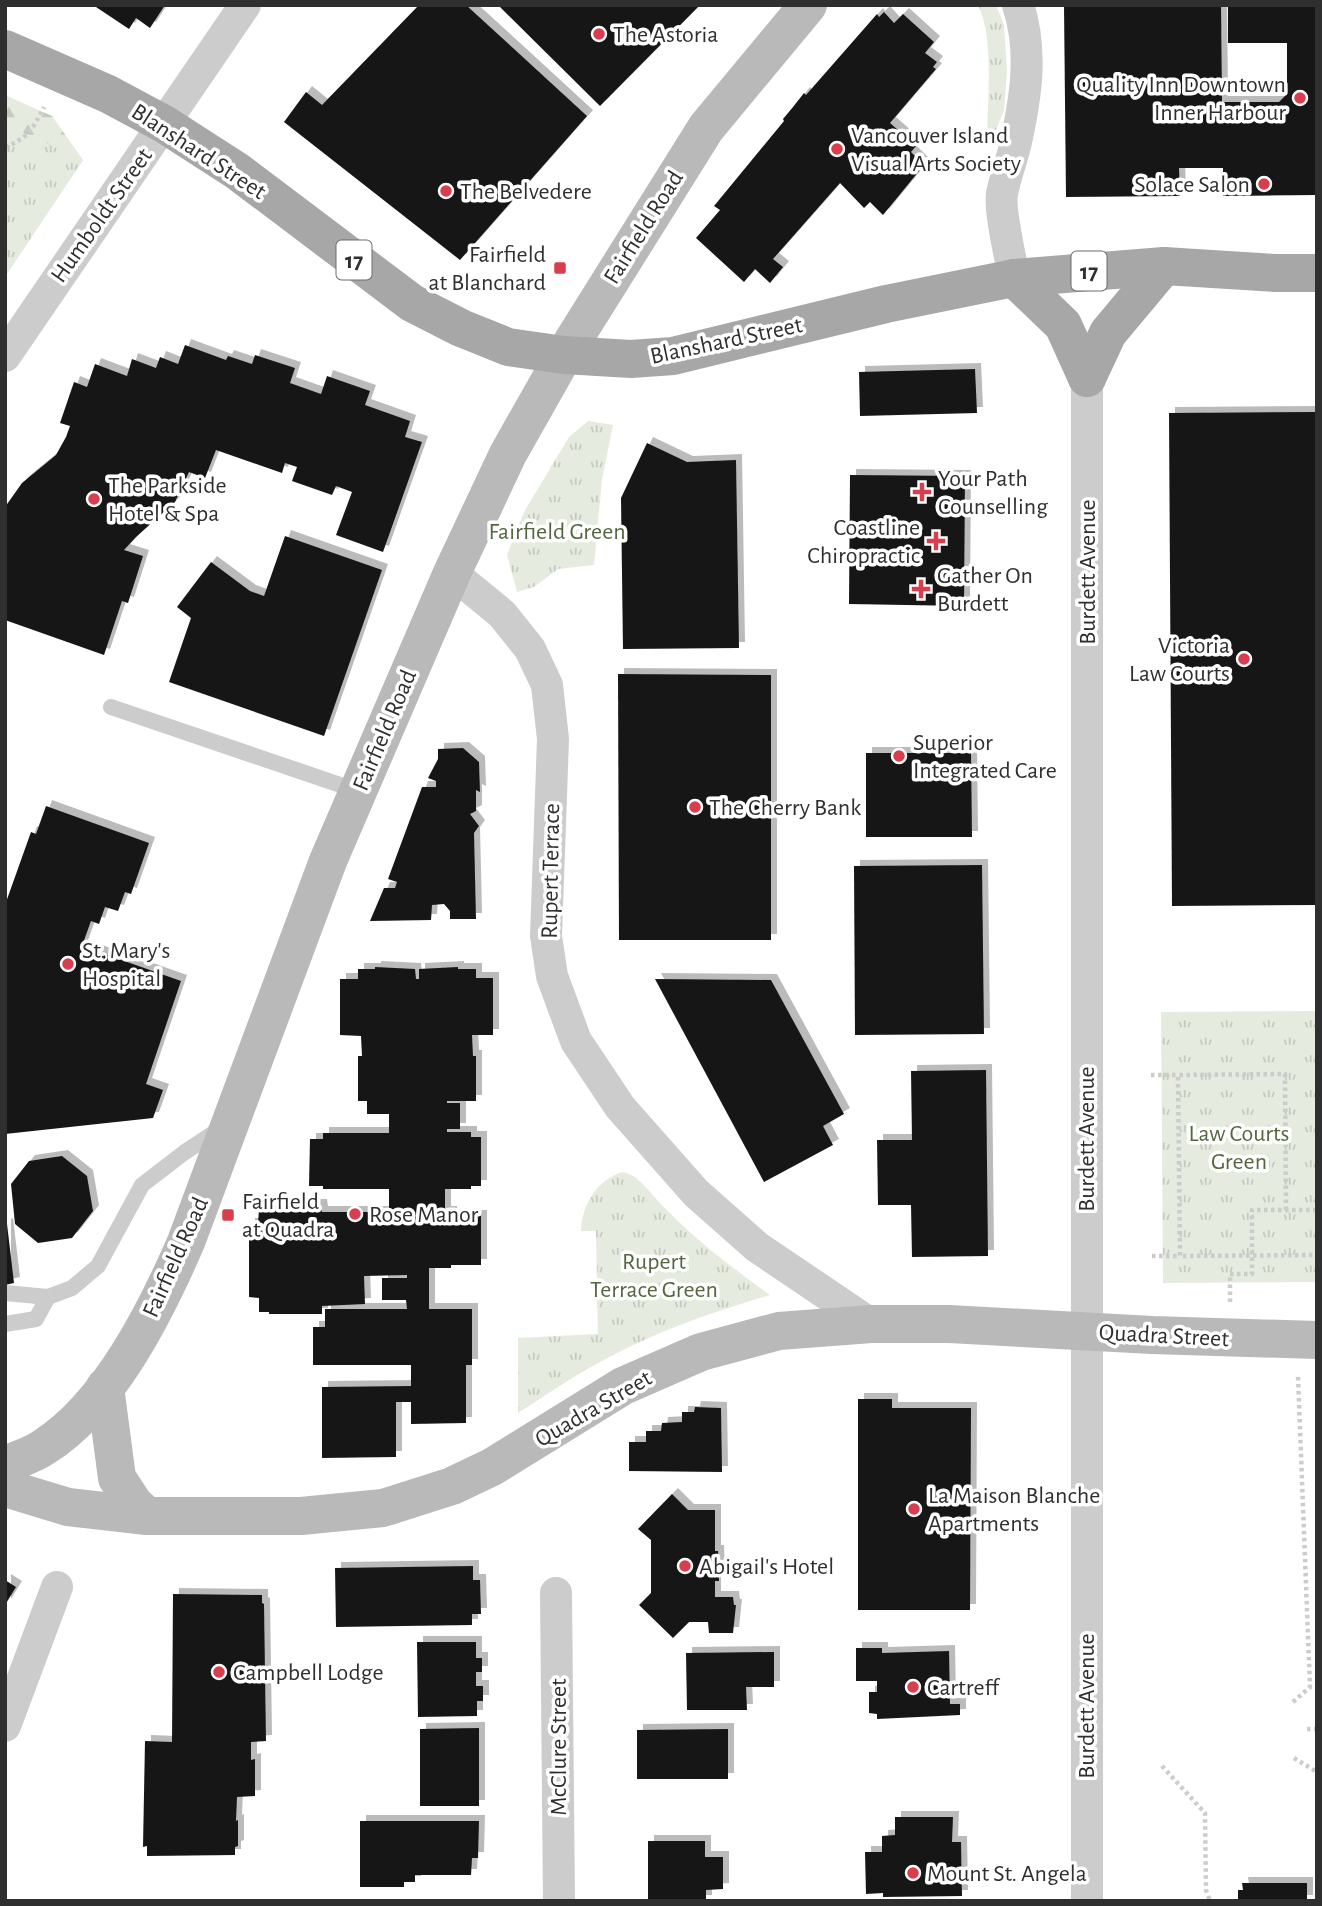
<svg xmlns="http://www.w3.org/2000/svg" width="1322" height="1906" viewBox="0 0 1322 1906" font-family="'Alegreya Sans',sans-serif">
	<defs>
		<pattern id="forest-firs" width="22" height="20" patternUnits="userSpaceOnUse" patternTransform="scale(1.75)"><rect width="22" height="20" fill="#e5ebde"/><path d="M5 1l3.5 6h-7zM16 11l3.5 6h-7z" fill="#c5cabf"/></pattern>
		<pattern id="park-tufts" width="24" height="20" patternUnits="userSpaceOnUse" patternTransform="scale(1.75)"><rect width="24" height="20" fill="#e5ebde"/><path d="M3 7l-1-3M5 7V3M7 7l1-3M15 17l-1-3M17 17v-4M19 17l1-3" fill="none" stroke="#c5cabf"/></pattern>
		<filter id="shadow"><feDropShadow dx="6" dy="-6" stdDeviation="0" flood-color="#0004"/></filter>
	</defs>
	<rect width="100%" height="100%" fill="#fff"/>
	<path fill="url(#forest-firs)" d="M5,95L52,116L83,160L5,275Z"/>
	<g fill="url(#park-tufts)">
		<path d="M978,5H996L1004,25L1007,71L1004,110L990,145H987C987,106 995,38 978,5Z"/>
		<path d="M5,124L83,160L5,277Z"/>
		<path d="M588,421L613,425L602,479L594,565L558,569L534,587L517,592L507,555L524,512L569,437Z"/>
		<path d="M1317,1011V1282L1163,1283L1161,1012Z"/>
		<path d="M622,1172C638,1174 649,1192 660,1203C693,1238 731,1267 770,1295C712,1312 654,1332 600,1362C572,1377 545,1396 518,1413V1338L598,1334L596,1231H581C582,1205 596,1181 622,1172Z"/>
	</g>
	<g fill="#161616" filter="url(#shadow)">
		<path d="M97,5H165L150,28L136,18L129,29L96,7Z"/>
		<path d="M419,5H466L587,116L460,260L284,122L306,92L322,105Z"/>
		<path d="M498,5H700L600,106Z"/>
		<path d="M1221,5L1222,102H1279L1287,94V43H1228V5H1317V195L1223,196V168H1179L1180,196L1066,197L1064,6Z"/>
		<path d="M884,12L894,23L903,14L934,42L925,53L937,62L933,67L936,69L890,123L916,146L911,152L924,165L883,215L870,202L864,208L840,183L773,259L783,267L770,283L755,269L744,282L696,238L720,210L714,206L784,121L783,119L793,107L804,93L806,95L877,14L879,17Z"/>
		<path d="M185,345L226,360L228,356L252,364L255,355L295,368L290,383L321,394L327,376L370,391L365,405L410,421L405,437L422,442L383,552L336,535L352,492L336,486L332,495L292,481L297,467L285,463L282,473L216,450L205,478L189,472L175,502L136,537L124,550L143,556L128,603L122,601L104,655L5,620V507L22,483L56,455L66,437L70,426L60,423L74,382L87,387L95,364L127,376L132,359L156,368L160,357L178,364Z"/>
		<path d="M975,369L977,413L860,416L859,372Z"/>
		<path d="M1317,412V905L1172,906L1169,413Z"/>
		<path d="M647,443L687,462L736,460L739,648L623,649L621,498Z"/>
		<path d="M850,475L965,476L964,606L849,604Z"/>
		<path d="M285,536L382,570L324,736L169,682L191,618L177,607L211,562L250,591L264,596Z"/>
		<path d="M618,674L771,675V940H619Z"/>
		<path d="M463,748L479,762L480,792L476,790V811L470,814L479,826L474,833L476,919H450V911L444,904L432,905L431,920L370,921L384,888H395L397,882L388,879L422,787H436V781L428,778L438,759V749Z"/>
		<path d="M866,753H971L972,837H866Z"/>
		<path d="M46,806L149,843L131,894L125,892L118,911L105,907L99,924L91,921L82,946L181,981L146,1084L163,1090L153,1118L5,1134V905L31,832L36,834Z"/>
		<path d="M982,865L984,1034L855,1035L854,866Z"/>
		<path d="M375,967L415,969L416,979H419V969L458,967V969H476V978H493V1035H472L473,1056H476V1101H447V1103H460V1129H447V1132H471V1137H481V1186H471V1189H445V1212H451V1216H481V1265H451V1268H429V1309H472V1365H466V1423L411,1424V1402H396V1457L322,1458V1387L411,1386V1365H313V1327H325V1309H407L406,1300H382V1278H407V1275L364,1276L365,1304L322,1306V1314H269V1312H259V1298L249,1297V1224H258L259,1209H269V1205H321L322,1212H389V1189H323V1186H309L310,1139H323V1133H389V1114H367V1101H358V1056H362L361,1036L340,1035V979H358V969H375Z"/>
		<path d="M655,979L771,980L844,1114L823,1126L833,1145L764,1182Z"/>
		<path d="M986,1070L988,1256L912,1257L911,1205H878L877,1140H912L911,1071Z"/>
		<path d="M62,1156L87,1176L93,1211L72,1238L38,1243L15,1224L11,1184L29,1161Z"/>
		<path d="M7,1224L14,1283L5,1285V1225Z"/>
		<path d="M858,1399H892V1408H971L970,1610H858Z"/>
		<path d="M695,1407L721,1408L722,1472L629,1471V1442H646V1431H661L662,1423L682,1422V1412H694Z"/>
		<path d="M672,1494L688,1510H715V1551H718L719,1581H715V1597H733L734,1605H736L733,1633H709L708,1622H689L673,1638L639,1605L651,1593V1540L638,1529Z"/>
		<path d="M473,1566V1580H480L481,1614H472V1625L336,1627L335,1568Z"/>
		<path d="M5,1580L16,1587L5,1605Z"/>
		<path d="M173,1594L262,1595V1603L264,1604L266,1741L251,1742V1760L255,1759V1796L237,1797L236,1821L238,1820V1846L235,1847V1855L147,1856V1846L143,1847L145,1741L172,1742Z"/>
		<path d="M417,1642H476V1658H482V1672H476V1686H483V1701H477V1716L418,1717Z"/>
		<path d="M856,1648H882V1653L949,1651L950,1704H960V1715L877,1719V1714L869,1713V1692H877V1681H856Z"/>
		<path d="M774,1652V1687H746L747,1710H687L686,1653Z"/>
		<path d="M479,1728V1806H420V1729Z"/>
		<path d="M728,1729V1779H637V1730Z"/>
		<path d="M895,1817H953L952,1842H961L962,1896L883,1897V1893L866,1894L865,1852H882V1836L895,1835Z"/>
		<path d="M360,1821H479L478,1858H472L471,1875H415V1882H404V1887H360Z"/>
		<path d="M648,1841H705V1857H723V1889L706,1890V1901H648Z"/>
		<path d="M1242,1883H1307V1901H1238V1890H1243Z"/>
	</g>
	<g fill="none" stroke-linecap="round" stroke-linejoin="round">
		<g stroke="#ccc" stroke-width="4.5" stroke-dasharray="3.5 3.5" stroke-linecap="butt">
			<path d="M5,147C29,138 33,128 44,107"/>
			<path d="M1151,1075H1178"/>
			<path d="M1286,1210L1285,1074L1178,1075L1180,1256L1317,1255"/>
			<path d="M1152,1256H1180"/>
			<path d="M1230,1302V1274H1252V1210H1317"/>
			<path d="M1298,1377L1310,1687"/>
			<path d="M1293,1702L1310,1687H1317"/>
			<path d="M1307,1729H1317"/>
			<path d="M1294,1758L1317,1772"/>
			<path d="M1162,1766L1205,1813L1206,1890L1210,1901"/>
		</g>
		<g stroke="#ccc" stroke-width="16">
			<path d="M111,707L358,791"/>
			<path d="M5,1293L48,1297L72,1288L98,1266L142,1185L185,1152L220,1129"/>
			<path d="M5,1324L36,1319L48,1297"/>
		</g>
		<g stroke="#ccc" stroke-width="32">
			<path d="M1014,278C1011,260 999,209 1002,194C1005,177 1012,160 1016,142C1026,96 1033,50 1018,5"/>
			<path d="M5,356L245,5"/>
			<path d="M1087,378V1901"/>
			<path d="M452,573L502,614L530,649L547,685L553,739L546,936L552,976L576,1041L620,1107L696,1193L757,1247L871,1324"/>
			<path d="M556,1593L559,1901"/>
			<path d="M5,1726L57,1587"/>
		</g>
		<g stroke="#b9b9b9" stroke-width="38">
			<path d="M105,1387L117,1478L134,1504L147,1516"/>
			<path d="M5,1465C18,1459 33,1455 44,1447C109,1406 156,1311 186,1242L328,861L452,573L508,454L564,355L706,128L808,5"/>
			<path d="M5,1488L68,1507L147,1516H301L383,1508L452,1486L492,1467L623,1386L701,1352L779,1331L871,1324H949L1152,1335L1317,1340"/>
		</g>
		<g stroke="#a7a7a7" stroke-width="38">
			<path d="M5,49L108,94L164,124L237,171L412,303L461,328L508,347L564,355L631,359L673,356L886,304L1014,278L1164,266L1275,273H1317"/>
			<path d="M1014,278L1063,325L1087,378"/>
			<path d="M1087,378L1108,333L1164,266"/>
		</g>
	</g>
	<g fill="#d83e4e" stroke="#fff" stroke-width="2.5">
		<circle cx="599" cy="34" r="7"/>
		<circle cx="1300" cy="98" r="7"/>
		<circle cx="837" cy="149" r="7"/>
		<circle cx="1264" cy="184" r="7"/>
		<circle cx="446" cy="191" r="7"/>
		<rect x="553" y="261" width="14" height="14" rx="3.5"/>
		<path d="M918.5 481.5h7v7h7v7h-7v7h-7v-7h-7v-7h7z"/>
		<circle cx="94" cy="499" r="7"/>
		<path d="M932.5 530.5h7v7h7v7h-7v7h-7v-7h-7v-7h7z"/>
		<path d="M917.5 578.5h7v7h7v7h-7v7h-7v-7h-7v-7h7z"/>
		<circle cx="1244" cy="659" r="7"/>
		<circle cx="899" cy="756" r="7"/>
		<circle cx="695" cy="807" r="7"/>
		<circle cx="68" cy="964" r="7"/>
		<circle cx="355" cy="1214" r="7"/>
		<rect x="221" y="1208" width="14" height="14" rx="3.5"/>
		<circle cx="914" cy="1509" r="7"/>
		<circle cx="685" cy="1566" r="7"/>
		<circle cx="219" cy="1672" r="7"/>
		<circle cx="913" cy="1687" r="7"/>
		<circle cx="913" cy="1873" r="7"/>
	</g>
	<g text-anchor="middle" stroke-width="7" stroke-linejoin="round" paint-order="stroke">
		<g fill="#fff" stroke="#6d6d6d" stroke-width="2">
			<rect x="336.5" y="240.5" width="35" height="39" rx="5"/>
			<rect x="1071.5" y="251.5" width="35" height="39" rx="5"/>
		</g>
		<g font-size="23" font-weight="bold" fill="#2f2f2f">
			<text x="354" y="268">17</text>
			<text x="1089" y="279">17</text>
		</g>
		<g font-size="24" fill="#2f2f2f" stroke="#fff" text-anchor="start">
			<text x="613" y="42">The Astoria</text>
			<text x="1286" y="92" text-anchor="end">Quality Inn Downtown<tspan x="1286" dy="28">Inner Harbour</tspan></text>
			<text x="851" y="143">Vancouver Island<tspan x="851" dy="28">Visual Arts Society</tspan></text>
			<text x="1250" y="192" text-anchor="end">Solace Salon</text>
			<text x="460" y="199">The Belvedere</text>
			<text x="546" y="262" text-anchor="end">Fairfield<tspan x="546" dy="28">at Blanchard</tspan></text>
			<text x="938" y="486">Your Path<tspan x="938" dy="28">Counselling</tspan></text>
			<text x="108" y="493">The Parkside<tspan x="108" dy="28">Hotel &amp; Spa</tspan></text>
			<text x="920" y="535" text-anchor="end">Coastline<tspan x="920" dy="28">Chiropractic</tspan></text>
			<text x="937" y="583">Gather On<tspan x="937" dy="28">Burdett</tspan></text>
			<text x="1230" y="653" text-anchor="end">Victoria<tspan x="1230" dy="28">Law Courts</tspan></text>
			<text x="913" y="750">Superior<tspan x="913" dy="28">Integrated Care</tspan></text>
			<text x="709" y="815">The Cherry Bank</text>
			<text x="82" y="958">St. Mary's<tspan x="82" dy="28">Hospital</tspan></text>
			<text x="242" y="1209">Fairfield<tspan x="242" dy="28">at Quadra</tspan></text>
			<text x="369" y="1222">Rose Manor</text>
			<text x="928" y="1503">La Maison Blanche<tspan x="928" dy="28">Apartments</tspan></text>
			<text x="699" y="1574">Abigail's Hotel</text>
			<text x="233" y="1680">Campbell Lodge</text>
			<text x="927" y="1695">Cartreff</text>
			<text x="927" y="1881">Mount St. Angela</text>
		</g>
		<g font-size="24" fill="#2f2f2f" stroke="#fff">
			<text transform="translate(199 151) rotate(33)" y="8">Blanshard Street</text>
			<text transform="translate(101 215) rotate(-55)" y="8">Humboldt Street</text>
			<text transform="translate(643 227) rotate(-58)" y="8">Fairfield Road</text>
			<text transform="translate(726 340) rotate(-12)" y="8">Blanshard Street</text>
			<text transform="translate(1087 572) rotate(-90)" y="8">Burdett Avenue</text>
			<text transform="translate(384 730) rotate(-67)" y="8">Fairfield Road</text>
			<text transform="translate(550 871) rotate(-89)" y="8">Rupert Terrace</text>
			<text transform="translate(1086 1139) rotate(-90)" y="8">Burdett Avenue</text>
			<text transform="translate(175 1257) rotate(-66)" y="8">Fairfield Road</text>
			<text transform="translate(1164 1335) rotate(3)" y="8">Quadra Street</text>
			<text transform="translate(593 1408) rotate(-30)" y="8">Quadra Street</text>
			<text transform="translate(1086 1706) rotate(-90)" y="8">Burdett Avenue</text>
			<text transform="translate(558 1747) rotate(-90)" y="8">McClure Street</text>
		</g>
		<g font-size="24" fill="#53673f" stroke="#fff">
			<text x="557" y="539">Fairfield Green</text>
			<text x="1239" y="1141">Law Courts<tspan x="1239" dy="28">Green</tspan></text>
			<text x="654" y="1269">Rupert<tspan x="654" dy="28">Terrace Green</tspan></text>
		</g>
	</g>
	<rect width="1322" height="1906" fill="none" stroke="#2f2f2f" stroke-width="14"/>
</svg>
